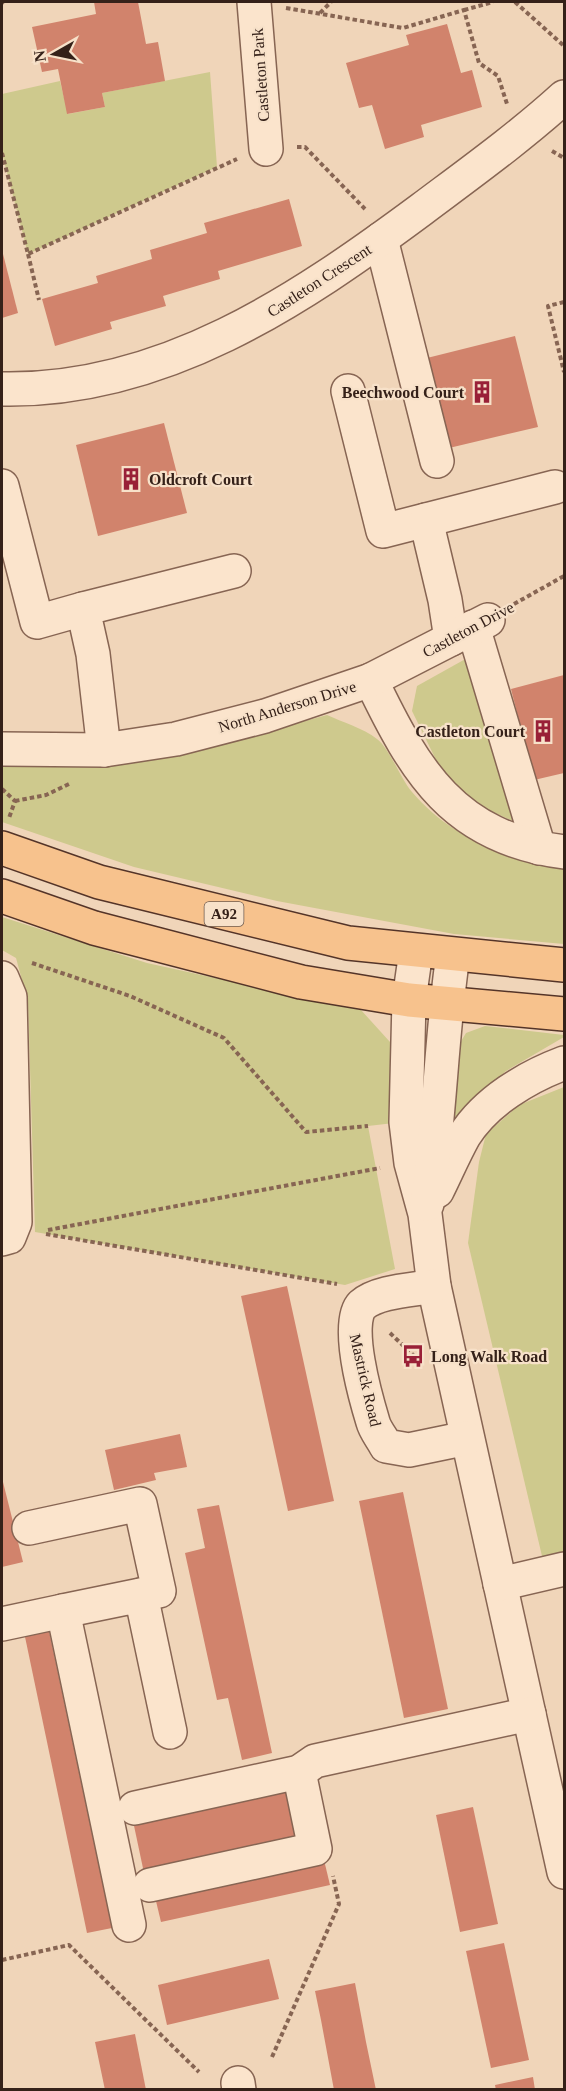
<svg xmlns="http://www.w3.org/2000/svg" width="566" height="2091" viewBox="0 0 566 2091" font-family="'Times New Roman',serif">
	<rect width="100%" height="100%" fill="#f0d5b9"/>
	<g fill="#cec98d">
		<path d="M210,72L217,167L28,254L2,153V94L60,81L68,114L105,107L102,93Z"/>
		<path d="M469,657L513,821L477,805L442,772L412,711L417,686Z"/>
		<path d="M327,715C342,722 363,728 377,739C390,749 400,778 412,792C448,835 510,863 564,868V944L454,934L277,901L134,867L2,822V761L48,766L189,753Z"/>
		<path d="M2,917L147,963L361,1010L390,1042L394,1123L368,1126L395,1269L345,1285L35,1232L28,1002L16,958L2,950Z"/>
		<path d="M485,1026L564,1035V1037L506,1071L451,1121L457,1048L466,1033Z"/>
		<path d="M564,1087V1569L546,1573L468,1243L479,1162L486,1134L519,1105Z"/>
	</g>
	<g fill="#d1836c">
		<path d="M94,2H138L146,44L158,42L165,81L102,93L105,107L67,114L58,69L42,72L32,27L96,14Z"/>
		<path d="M447,24L461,73L472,70L482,107L421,125L424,137L385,149L372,105L359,108L346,63L409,45L406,35Z"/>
		<path d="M289,199L302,246L218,271L220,279L163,296L166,306L110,322L112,329L55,346L42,299L98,283L96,276L152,259L150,250L207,233L204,223Z"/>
		<path d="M2,250L18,313L2,318Z"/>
		<path d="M515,336L538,427L449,448L427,358Z"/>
		<path d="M164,423L187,513L98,536L76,445Z"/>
		<path d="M564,675V773L534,780L511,689Z"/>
		<path d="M287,1286L334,1501L288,1511L241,1296Z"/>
		<path d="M180,1434L187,1467L154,1473L156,1480L114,1490L105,1450Z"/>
		<path d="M2,1478L23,1562L2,1567Z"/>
		<path d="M403,1492L448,1709L404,1718L359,1501Z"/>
		<path d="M219,1505L272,1753L242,1760L228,1698L217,1700L185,1553L205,1548L197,1509Z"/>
		<path d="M48,1626L112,1928L87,1933L24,1632Z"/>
		<path d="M290,1789L301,1841L144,1873L133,1821Z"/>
		<path d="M473,1807L498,1924L460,1932L436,1815Z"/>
		<path d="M324,1860L330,1885L161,1922L155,1897Z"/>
		<path d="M504,1943L529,2060L491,2068L466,1951Z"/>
		<path d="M269,1959L279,1999L167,2025L158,1985Z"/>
		<path d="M355,1983L366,2042L376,2090H334L321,2020L315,1991Z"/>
		<path d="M135,2034L146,2090H105L95,2042Z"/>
		<path d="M533,2077L535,2090H496L495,2085Z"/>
	</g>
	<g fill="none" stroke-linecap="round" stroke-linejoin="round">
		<g stroke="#876553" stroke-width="36">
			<g id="minor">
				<path d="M254,2L266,149"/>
				<path d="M381,239L437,461"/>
				<path d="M2,389C163,392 298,301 422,209C470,173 520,137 564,97"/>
				<path d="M348,391L383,531L426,520"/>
				<path d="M2,486L37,622L83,609"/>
				<path d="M473,627L539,848"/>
				<path d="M451,639L445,600L426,520L555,487"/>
				<path d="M371,680C415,772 454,838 564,852"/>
				<path d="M2,749L104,750L176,739L265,716L371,680L488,620"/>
				<path d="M104,750L93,654L83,609L234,571"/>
				<path d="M416,951L409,1000L406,1122L411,1163L425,1214L434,1286L564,1872"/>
				<path d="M2,978L10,997L15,1222L9,1237L2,1239"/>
				<path d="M437,1191C446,1173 454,1154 464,1136C486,1101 527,1077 564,1063"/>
				<path d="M427,1204C440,1121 441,1037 453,955"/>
				<path d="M434,1286C413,1290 378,1291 362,1305C344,1323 366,1399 373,1422C375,1430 382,1438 386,1446L409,1450L467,1438"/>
				<path d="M29,1528L140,1504L159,1591L141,1595"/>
				<path d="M500,1584L564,1569"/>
				<path d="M63,1611L141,1595L170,1732"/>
				<path d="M2,1624L63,1611L129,1925"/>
				<path d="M135,1808L299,1772L315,1761L529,1714"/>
				<path d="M150,1885L315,1849L299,1772"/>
				<path d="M238,2083L239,2090"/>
			</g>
		</g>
		<g stroke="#543428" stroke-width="36">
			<g id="major">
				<path d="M2,848L99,882L348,943L564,965"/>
				<path d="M2,896L94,928L301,982L409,1000L564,1014"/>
			</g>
		</g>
		<g stroke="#876553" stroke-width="4" stroke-dasharray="4.5 3" stroke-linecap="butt">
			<path d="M515,2L564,46"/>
			<path d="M2,3L3,2"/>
			<path d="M286,8L403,28L464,10L479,63L498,76L507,104"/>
			<path d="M464,10L493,2"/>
			<path d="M320,13L331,2"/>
			<path d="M297,147H305L365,209"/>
			<path d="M552,151L564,158"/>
			<path d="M2,153L28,254L237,159"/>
			<path d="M28,254L39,300"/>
			<path d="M564,302L548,306L564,372"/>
			<path d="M514,604L564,576"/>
			<path d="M2,789L15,801L9,818"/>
			<path d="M15,801L46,795L69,784"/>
			<path d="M32,963L130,996L224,1038L306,1132L368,1126"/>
			<path d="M48,1230L380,1168"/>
			<path d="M46,1234L337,1284"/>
			<path d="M390,1333L414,1356"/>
			<path d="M2,1960L69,1945L199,2072"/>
			<path d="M272,2057L339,1904L333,1876"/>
		</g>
		<use href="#minor" stroke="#fbe4cc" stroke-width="33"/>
		<use href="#major" stroke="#f7c28d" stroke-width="33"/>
	</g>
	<defs>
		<g id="building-bare" transform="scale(1.8)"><path d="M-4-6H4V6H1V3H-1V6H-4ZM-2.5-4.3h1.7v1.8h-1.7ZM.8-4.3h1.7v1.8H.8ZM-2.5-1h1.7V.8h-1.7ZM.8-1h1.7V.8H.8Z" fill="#992037" stroke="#f7e1c9" stroke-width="2.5" paint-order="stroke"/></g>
		<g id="bus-bare" transform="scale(1.8)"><path d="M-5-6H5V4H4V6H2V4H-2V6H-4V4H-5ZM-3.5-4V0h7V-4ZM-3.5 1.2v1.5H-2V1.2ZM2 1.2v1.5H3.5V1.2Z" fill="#992037" stroke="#f7e1c9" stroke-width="2.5" paint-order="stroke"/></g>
	</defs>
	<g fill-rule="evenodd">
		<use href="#building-bare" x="482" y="392"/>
		<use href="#building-bare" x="131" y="479"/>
		<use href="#building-bare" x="543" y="731"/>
		<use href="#bus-bare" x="413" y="1356"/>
	</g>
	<g text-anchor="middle" stroke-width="4.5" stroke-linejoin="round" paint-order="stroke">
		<rect fill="#f7e1c9" stroke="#6f5b4e" stroke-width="1.5" x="204.5" y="902" width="39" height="24" rx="4.5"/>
		<g font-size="15" font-weight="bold" fill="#352119">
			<text x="224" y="919">A92</text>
		</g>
		<g font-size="16" fill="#352119" stroke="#f7e1c9">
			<text transform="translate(260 75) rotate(-94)" y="6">Castleton Park</text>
			<text transform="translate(319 280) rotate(-33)" y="6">Castleton Crescent</text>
			<text transform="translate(468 629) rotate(-28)" y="6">Castleton Drive</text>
			<text transform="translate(287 706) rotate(-17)" y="6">North Anderson Drive</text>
			<text transform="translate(366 1380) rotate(77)" y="6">Mastrick Road</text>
		</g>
		<g font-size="16" font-weight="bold" fill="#352119" stroke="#f7e1c9" text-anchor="end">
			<text x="464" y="398">Beechwood Court</text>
			<text x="149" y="485" text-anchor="start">Oldcroft Court</text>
			<text x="525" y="737">Castleton Court</text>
			<text x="431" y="1362" text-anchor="start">Long Walk Road</text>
		</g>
	</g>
	<rect width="566" height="2091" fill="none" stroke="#352119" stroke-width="6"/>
	<g transform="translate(54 54) rotate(261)" stroke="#f7e1c9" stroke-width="4.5" paint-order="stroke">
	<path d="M0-4.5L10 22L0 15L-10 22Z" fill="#352119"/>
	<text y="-9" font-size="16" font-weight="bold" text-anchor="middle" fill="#352119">N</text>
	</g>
</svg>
